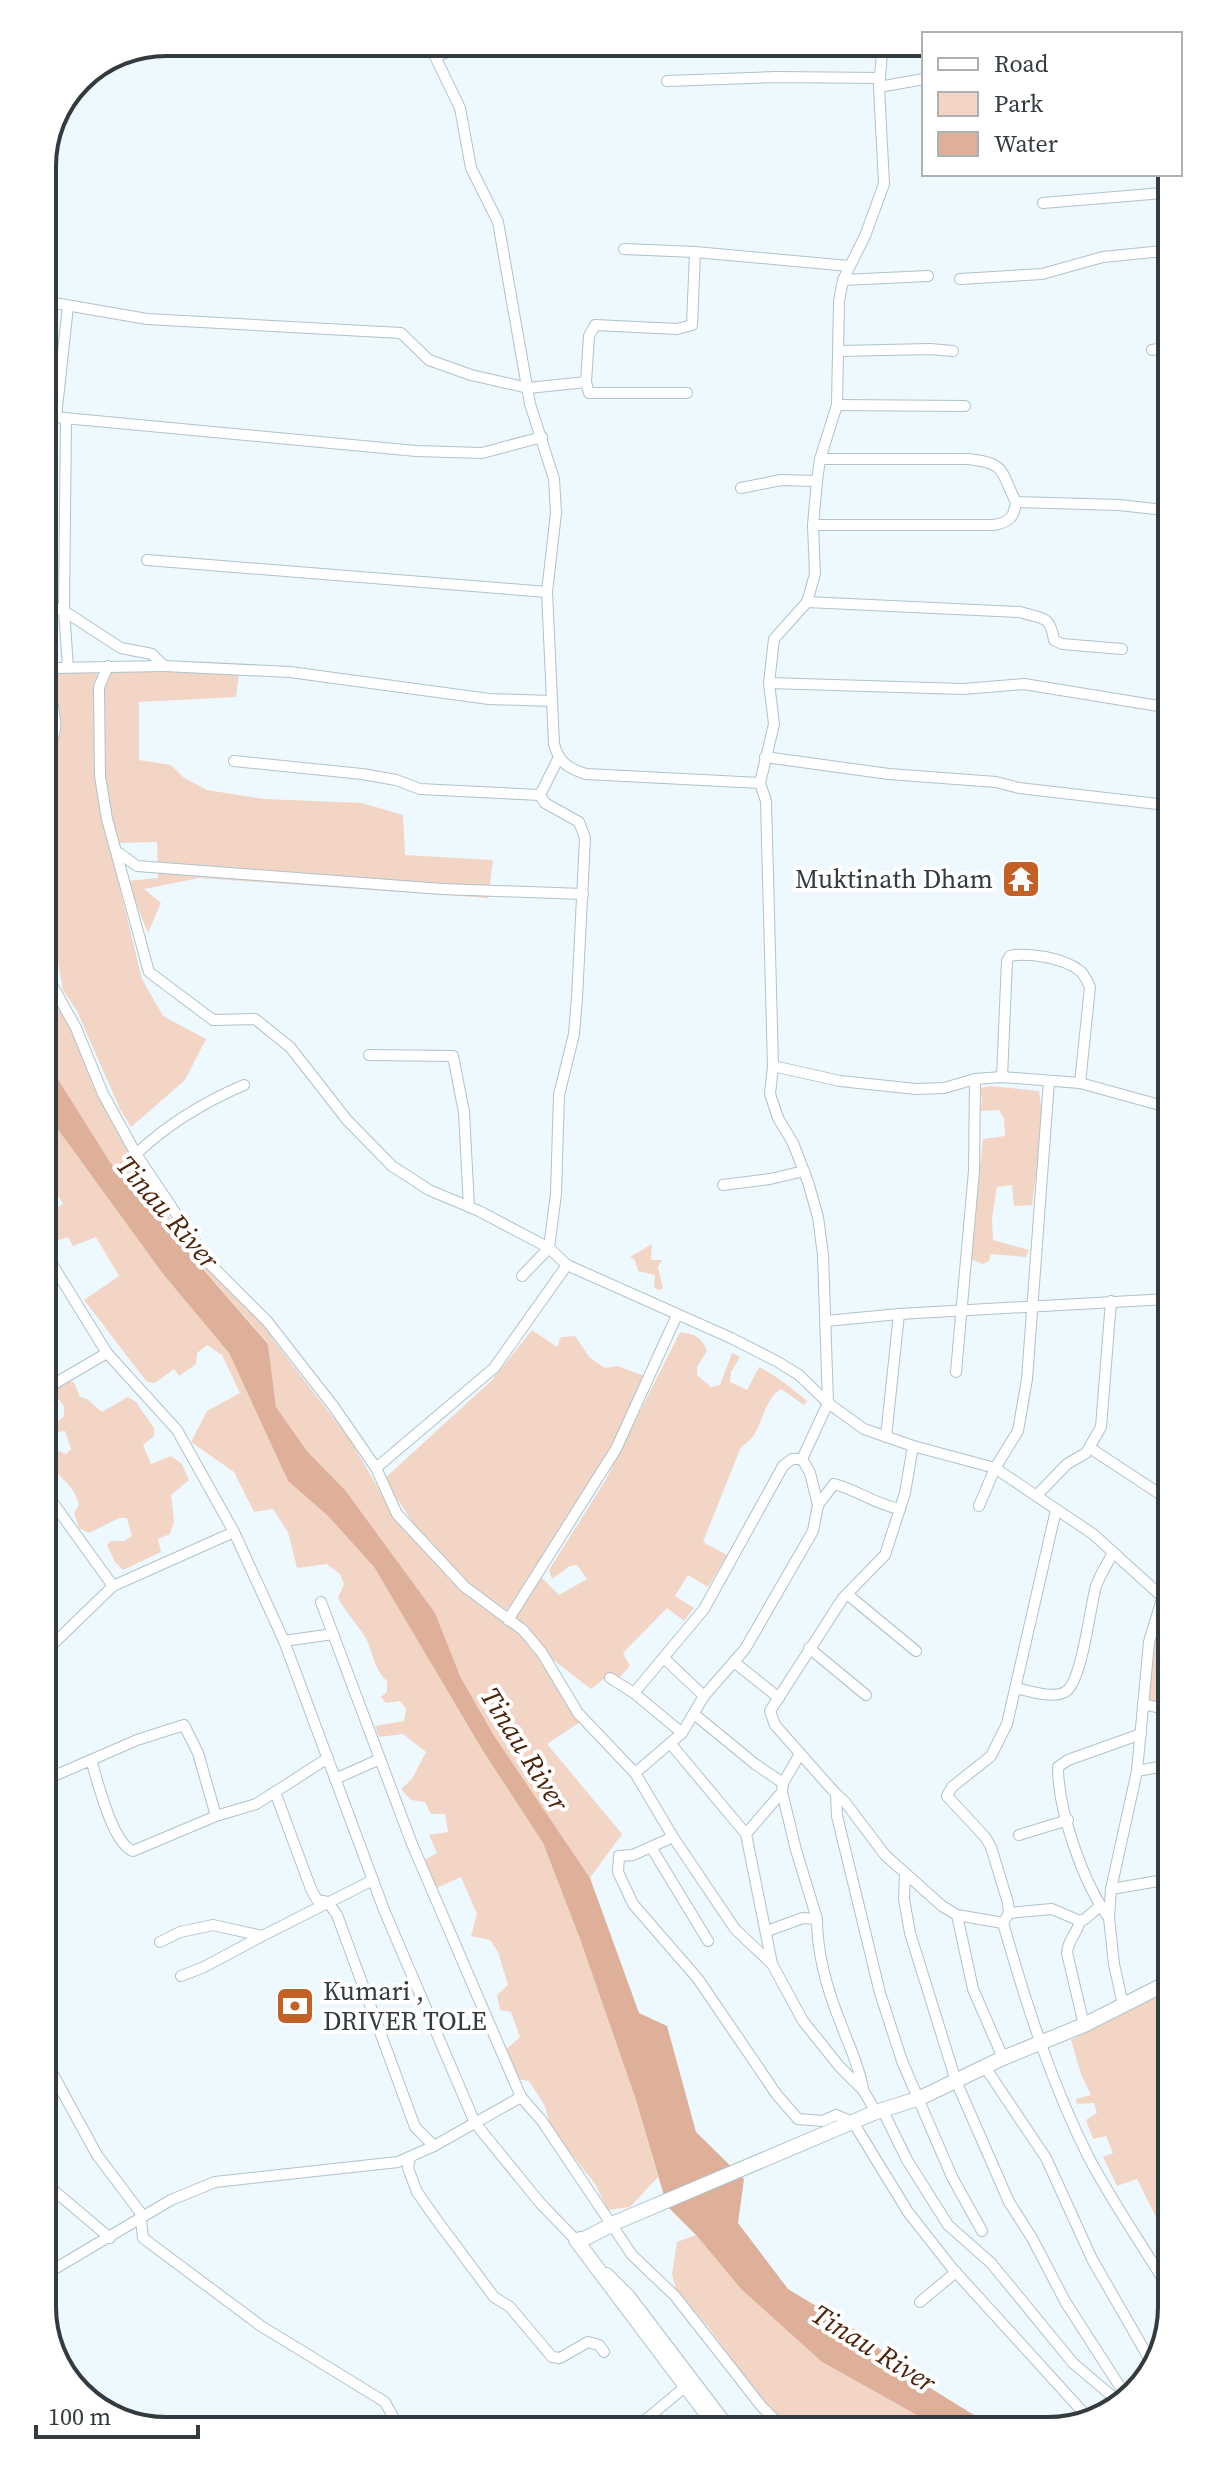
<svg xmlns="http://www.w3.org/2000/svg" width="1214" height="2473" viewBox="0 0 1214 2473" font-family="'Source Serif 4',serif">
	<rect width="100%" height="100%" fill="#edf9fe"/>
	<g fill="#f3d5c6">
		<path d="M140,668L239,674L236,697L139,702V760L171,765L183,777L207,790L264,799L362,803L403,815L405,855L493,860L488,898L199,878L144,889L161,903L148,933L127,881L158,878L157,842L117,843C105,801 94,710 109,669Z"/>
		<path d="M54,672H97L105,827L142,979L163,1016L206,1039L185,1080L131,1127L120,1109L77,1011L63,990L45,894V752L51,750L60,734Z"/>
		<path d="M46,978L71,1028L108,1116L135,1159L159,1205L240,1299L265,1324L274,1341L349,1438L395,1517L442,1571L518,1633L547,1667L580,1722L547,1744L622,1834L590,1878L493,1734L460,1676L345,1490L307,1451L276,1407L268,1343L110,1162L46,1060Z"/>
		<path d="M990,1086L1039,1091L1043,1121L1032,1205L1014,1206L1012,1185L997,1187L992,1218L993,1240L1029,1250L1026,1257L991,1254L989,1261L983,1264L970,1259L983,1139L1005,1136L1004,1118L999,1110L979,1111L982,1102L980,1088Z"/>
		<path d="M46,1113L163,1274L229,1353L288,1481L328,1516L374,1567L483,1751L543,1843L580,1939L635,2097L658,2177L630,2207L608,2210L595,2184L551,2128L545,2106L529,2081L510,2078L500,2055L520,2037L511,2012L500,2010L497,1995L508,1985L498,1952L490,1940L471,1936L477,1914L461,1877L437,1888L424,1860L437,1853L429,1835L448,1832L445,1814H431L425,1802L411,1800L401,1789L412,1779L426,1752L403,1734L379,1737L375,1726L404,1721L406,1709L400,1701L386,1703L381,1697L387,1692V1681C372,1667 374,1652 364,1635C355,1622 346,1612 338,1598L344,1584L340,1574L327,1564L297,1568L288,1532L273,1509L254,1512L234,1472L191,1442L207,1411L240,1393L222,1355L207,1345L197,1353L196,1364L179,1376L174,1369L155,1383L147,1382L84,1300L119,1276L96,1237L73,1246L68,1237L47,1244V1214L63,1204L46,1174Z"/>
		<path d="M652,1244L651,1260H662L658,1267L663,1288L658,1290L654,1287L655,1275L638,1271L635,1260L630,1257Z"/>
		<path d="M532,1330L557,1347L561,1337L575,1336L590,1358L605,1368L617,1366L645,1376L628,1422L507,1610L473,1589L417,1529L384,1479L492,1380Z"/>
		<path d="M680,1332C694,1334 702,1337 707,1351L697,1367V1375L711,1387L720,1385L732,1353L740,1357L731,1372L730,1382L747,1390L759,1367C775,1375 793,1389 807,1401L804,1405L781,1389C760,1402 764,1435 741,1447L703,1542L727,1555L708,1587L688,1575L675,1596L694,1608L684,1621L667,1608L623,1653L630,1666L618,1679L610,1674L591,1689L548,1656L514,1618L541,1577L559,1595L587,1579L577,1565L570,1566L552,1579L549,1570L605,1481Z"/>
		<path d="M68,1381L74,1382L80,1397L87,1399L102,1412L128,1397L136,1402L154,1428V1436L143,1445L151,1464L171,1456L182,1464L189,1480L171,1495L174,1521L170,1534L158,1539L161,1552L123,1570L115,1562L107,1545L111,1541H124L132,1536L127,1518H119L89,1533L79,1528L74,1513L79,1505C73,1481 57,1479 49,1460C45,1450 48,1436 47,1426L54,1449L66,1454L71,1449L65,1431L58,1432L53,1426L64,1416V1406L52,1391Z"/>
		<path d="M1165,1611L1169,1613V1705L1147,1701L1156,1632Z"/>
		<path d="M1170,1990L1171,1992L1172,2249L1137,2179L1117,2186L1103,2157L1113,2153L1106,2136L1093,2139L1086,2120L1097,2113L1094,2103L1077,2104L1076,2099L1091,2095L1081,2074L1071,2040Z"/>
		<path d="M696,2235L741,2289L822,2362L931,2423L782,2425L764,2406L710,2329L676,2290L672,2274L677,2242Z"/>
	</g>
	<path fill="#deb099" d="M46,1060L110,1162L268,1344L276,1407L307,1451L345,1490L435,1613L460,1676L493,1734L590,1878L639,2013L667,2026L696,2132L744,2179L738,2223L788,2289L859,2332L922,2383L987,2423H931L822,2362L741,2289L696,2235L667,2206L635,2097L580,1939L543,1843L483,1751L374,1567L328,1516L288,1481L229,1353L163,1274L46,1113Z"/>
	<g fill="none" stroke-linecap="round" stroke-linejoin="round">
		<g stroke="#afc3cb" stroke-width="12">
			<g id="street">
				<path d="M428,42L460,108L471,168L498,222L530,404L554,479L556,513L547,592L554,744C559,762 567,768 586,774L760,783L766,801L773,1066L770,1094L778,1118L793,1143L808,1182L818,1217L823,1255L828,1403L802,1459H792L783,1466L704,1609L634,1693L610,1678"/>
				<path d="M436,56L479,42"/>
				<path d="M667,81L776,77L880,78"/>
				<path d="M879,87L924,79"/>
				<path d="M1043,203L1163,193"/>
				<path d="M624,249L695,252"/>
				<path d="M960,279L1042,274L1103,257L1163,251"/>
				<path d="M843,280L928,276"/>
				<path d="M43,301L147,319L401,333L429,360L471,375L528,388L586,382L589,336L595,325L677,329L692,325L695,252L849,266"/>
				<path d="M1152,350L1164,348"/>
				<path d="M839,351L930,349L953,351"/>
				<path d="M43,376H60"/>
				<path d="M586,382L589,393H687"/>
				<path d="M837,405L965,406"/>
				<path d="M43,416L416,451L482,453L542,437"/>
				<path d="M56,417L68,306"/>
				<path d="M66,418L64,611L68,667"/>
				<path d="M820,459H968C1007,463 1000,471 1016,502L1119,505L1164,510"/>
				<path d="M741,488L781,480L817,481"/>
				<path d="M813,525H994C1009,522 1014,518 1016,502"/>
				<path d="M147,560L547,592"/>
				<path d="M807,602L1020,612C1041,619 1050,614 1054,640L1062,644L1122,649"/>
				<path d="M44,605L64,611L121,648L152,654L164,666L290,672L489,699L551,701"/>
				<path d="M108,666L99,687L100,776L107,819L149,972L213,1020L255,1019L290,1047L347,1120L392,1166L429,1190L479,1211L549,1248L567,1265L731,1338L778,1362L799,1375L828,1403L864,1429L913,1446L995,1468L1093,1534L1169,1603"/>
				<path d="M769,683L963,689L1024,684L1165,707"/>
				<path d="M45,747L49,746C67,718 39,693 55,668L164,666"/>
				<path d="M765,757L889,774L996,782L1019,788L1166,805"/>
				<path d="M234,761L362,774L396,780L420,789L540,795"/>
				<path d="M760,783L774,724L769,683L774,639L807,602L815,574L813,525L817,481L820,459L837,405L839,301L843,280L865,236L884,184L879,87L883,42"/>
				<path d="M119,853L137,866L442,889L583,894"/>
				<path d="M46,974L76,1028L103,1094L136,1154L210,1264L267,1321L334,1407L376,1468L397,1514L465,1587L523,1630L542,1653L578,1713L635,1773L673,1837L735,1929L772,1964L803,2021L839,2066L863,2090L876,2112"/>
				<path d="M369,1055L453,1056L464,1112L469,1207"/>
				<path d="M773,1066L840,1081L916,1089L944,1088L975,1079L1002,1077L1080,1083L1167,1107"/>
				<path d="M1002,1077L1007,961L1010,956C1028,952 1065,958 1080,971C1085,975 1087,981 1090,987L1080,1083"/>
				<path d="M136,1154C168,1124 204,1102 244,1085"/>
				<path d="M723,1185L770,1179L804,1171"/>
				<path d="M47,1256L107,1353L177,1430L234,1532L284,1641L384,1910L475,2123L541,2204L576,2240"/>
				<path d="M522,1276L549,1248L556,1194L559,1095L574,1034L577,998L585,838L579,822L545,803L540,795L558,759"/>
				<path d="M826,1321L899,1314L1168,1299"/>
				<path d="M956,1372L974,1171L975,1079"/>
				<path d="M47,1388L107,1353"/>
				<path d="M886,1437L899,1314"/>
				<path d="M913,1446L905,1493L885,1555L843,1598L770,1711L775,1725L836,1794L837,1816L880,1993L902,2061L952,2177L982,2231"/>
				<path d="M1090,1448L1169,1500"/>
				<path d="M376,1468L494,1368L567,1265"/>
				<path d="M1037,1495L1067,1464L1086,1453L1101,1427L1111,1301"/>
				<path d="M48,1496L113,1586"/>
				<path d="M1164,1498L1168,1477"/>
				<path d="M818,1505L834,1484C858,1490 876,1505 900,1509"/>
				<path d="M979,1506L995,1468L1018,1431L1027,1379L1049,1081"/>
				<path d="M1056,1510L1007,1724L991,1756L952,1787L947,1796L985,1837L991,1847L1008,1903L1009,1913L1003,1923C1026,2003 1051,2083 1089,2158C1114,2205 1145,2249 1172,2294"/>
				<path d="M847,1594L916,1651"/>
				<path d="M321,1602L412,1844L521,2097L542,2121L632,2255L675,2296L762,2407L780,2425"/>
				<path d="M508,1620L616,1449L677,1315"/>
				<path d="M284,1641L333,1634"/>
				<path d="M809,1648L866,1695"/>
				<path d="M48,1649L113,1586L234,1532"/>
				<path d="M664,1658L704,1696"/>
				<path d="M734,1662L779,1698"/>
				<path d="M1016,1688C1029,1691 1053,1699 1065,1692C1082,1683 1090,1607 1096,1586C1100,1575 1107,1564 1113,1553"/>
				<path d="M634,1693L682,1733L704,1696L745,1649L813,1531L818,1505L810,1473L802,1459"/>
				<path d="M1143,1704L1169,1710"/>
				<path d="M694,1714L755,1764L783,1783L782,1792L796,1850L817,1919"/>
				<path d="M670,1743L746,1834"/>
				<path d="M91,1760L137,1740L184,1725L198,1753L216,1816"/>
				<path d="M1137,1771L1170,1765"/>
				<path d="M635,1773L682,1733"/>
				<path d="M49,1778L91,1760C98,1782 112,1843 133,1851L216,1816L256,1804L275,1792L311,1889L317,1900L328,1902L337,1915L415,2127L434,2146"/>
				<path d="M335,1779L380,1759"/>
				<path d="M783,1783L800,1754"/>
				<path d="M275,1792L328,1758"/>
				<path d="M836,1794L845,1802L885,1855L942,1906L957,1915L1003,1923"/>
				<path d="M1019,1835L1068,1820"/>
				<path d="M673,1837L633,1855L619,1856L618,1872L633,1904L698,1979L777,2095L798,2119L823,2121L836,2115L853,2122L908,2212L952,2268L1092,2422"/>
				<path d="M651,1847L708,1941"/>
				<path d="M905,1875L904,1899L910,1933L956,2081L1009,2202L1032,2238L1066,2303L1126,2396"/>
				<path d="M1111,1889L1170,1879"/>
				<path d="M1009,1913L1052,1909L1080,1921L1085,1919L1100,1906"/>
				<path d="M957,1915L973,1989L1003,2058"/>
				<path d="M1109,1918C1083,1883 1058,1810 1058,1767L1068,1760L1141,1734"/>
				<path d="M1080,1921C1077,1934 1068,1939 1067,1953L1084,2025"/>
				<path d="M767,1931L803,1918L817,1919C817,1953 828,1992 841,2024C849,2046 859,2065 863,2089"/>
				<path d="M160,1942L180,1932L213,1925L262,1936L373,1880"/>
				<path d="M772,1964L746,1834L782,1792"/>
				<path d="M181,1976L204,1967L262,1936"/>
				<path d="M1123,2005L1114,1964L1109,1918L1111,1889L1137,1771L1149,1642L1162,1599"/>
				<path d="M985,2067L1046,2158L1092,2259L1154,2367"/>
				<path d="M50,2069L97,2155L140,2212L143,2238L261,2326L385,2402L399,2428"/>
				<path d="M883,2111L907,2160L948,2225L991,2263L1073,2363L1119,2402"/>
				<path d="M410,2157L408,2168L417,2192L436,2219L494,2297L510,2307L552,2357L560,2358L588,2342L599,2345L604,2352"/>
				<path d="M51,2188L110,2238"/>
				<path d="M51,2271L171,2200L215,2182L398,2162L434,2146L521,2097"/>
				<path d="M607,2273L630,2296L728,2425"/>
				<path d="M920,2302L956,2272"/>
				<path d="M638,2426L685,2387"/>
			</g>
		</g>
		<g stroke="#afc3cb" stroke-width="16">
			<path id="secondary" d="M715,2425L576,2240L586,2238L619,2221L876,2112L920,2098L1003,2058L1084,2025L1171,1981"/>
		</g>
		<use href="#street" stroke="#fff" stroke-width="10"/>
		<use href="#secondary" stroke="#fff" stroke-width="14"/>
	</g>
	<defs>
		<g id="temple-square" transform="scale(2)"><rect x="-9" y="-9" width="18" height="18" rx="4" fill="#c26025" stroke="#fff"/><path d="M0-6L5-2H3V0L6.5 2.5H4V6H1.5V3h-3V6H-4V2.5H-6.5L-3 0V-2H-5Z" fill="#fff"/></g>
		<g id="bank-square" transform="scale(2)"><rect x="-9" y="-9" width="18" height="18" rx="4" fill="#c26025" stroke="#fff"/><path d="M-6-4H6V4H-6ZM0-2.3a2.3 2.3 0 1 0 0 4.6a2.3 2.3 0 1 0 0-4.6Z" fill="#fff"/></g>
	</defs>
	<g fill-rule="evenodd">
		<use href="#temple-square" x="1021" y="879"/>
		<use href="#bank-square" x="295" y="2006"/>
	</g>
	<g text-anchor="middle" stroke-width="8" stroke-linejoin="round" paint-order="stroke">
		<g font-size="26" fill="#333b3f" stroke="#fff" text-anchor="end">
			<text x="993" y="888">Muktinath Dham</text>
			<text x="323" y="2000" text-anchor="start">Kumari ,<tspan x="323" dy="30">DRIVER TOLE</tspan></text>
		</g>
		<g font-size="28" font-style="italic" fill="#4e240a" stroke="#fff">
			<text transform="translate(168 1212) rotate(49)" y="10">Tinau River</text>
			<text transform="translate(525 1749) rotate(58)" y="10">Tinau River</text>
			<text transform="translate(874 2348) rotate(32)" y="10">Tinau River</text>
		</g>
	</g>
	<path d="M0 0H1214V2473H0ZM166 56H1048A110 110 0 0 1 1158 166V2307A110 110 0 0 1 1048 2417H166A110 110 0 0 1 56 2307V166A110 110 0 0 1 166 56Z" fill="#fff" fill-rule="evenodd"/>
	<path fill="none" stroke="#333b3f" stroke-width="4" d="M166 56H1048A110 110 0 0 1 1158 166V2307A110 110 0 0 1 1048 2417H166A110 110 0 0 1 56 2307V166A110 110 0 0 1 166 56Z"/>
	<rect x="922" y="32" width="260" height="144" fill="#ffffff" stroke="#adb1b2" stroke-width="2"/>
	<rect x="938" y="58" width="40" height="12" fill="#ffffff" stroke="#adb1b2" stroke-width="2"/>
	<text x="994" y="72" font-size="24" fill="#333b3f">Road</text>
	<rect x="938" y="92" width="40" height="24" fill="#f3d5c6" stroke="#adb1b2" stroke-width="2"/>
	<text x="994" y="112" font-size="24" fill="#333b3f">Park</text>
	<rect x="938" y="132" width="40" height="24" fill="#deb099" stroke="#adb1b2" stroke-width="2"/>
	<text x="994" y="152" font-size="24" fill="#333b3f">Water</text>
	<path d="M36 2425v12h162v-12" fill="none" stroke="#333b3f" stroke-width="4"/>
	<text x="48" y="2425" font-size="24" fill="#333b3f" stroke="#ffffff" stroke-width="6" paint-order="stroke">100 m</text>
</svg>
